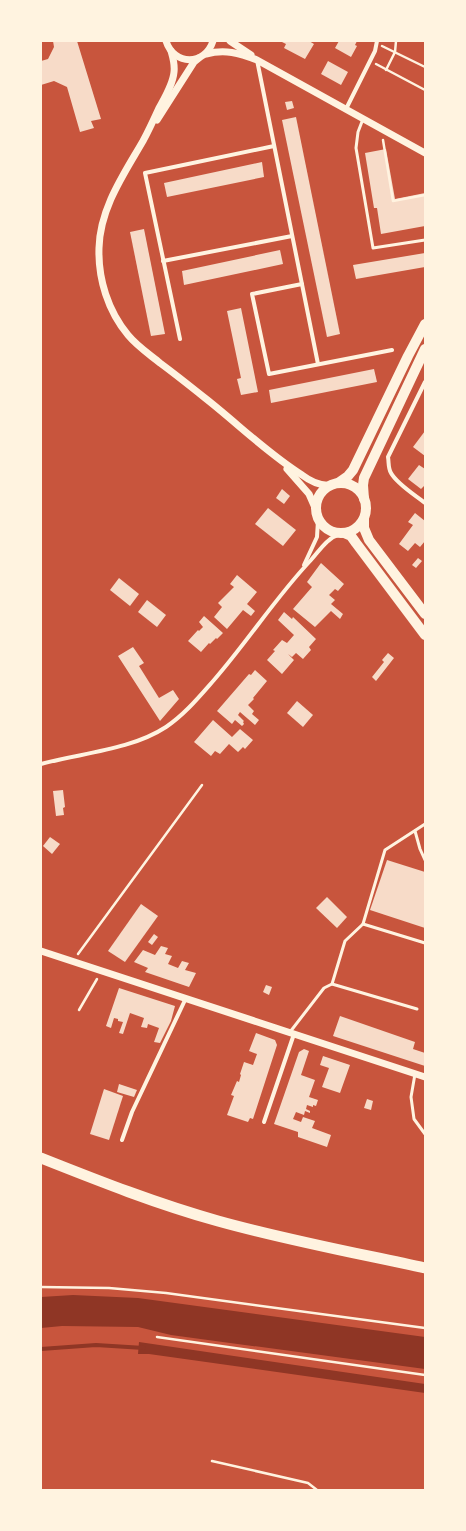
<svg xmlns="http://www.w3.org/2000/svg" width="466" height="1531" viewBox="0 0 466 1531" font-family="Manrope,sans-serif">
	<rect width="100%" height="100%" fill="#c8553d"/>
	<g fill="#8f3625">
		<path d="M73,1295L138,1298L425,1337V1369L171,1335L138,1327L62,1326L41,1328V1297Z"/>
		<path d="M139,1342L425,1384V1393L149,1354H138Z"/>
	</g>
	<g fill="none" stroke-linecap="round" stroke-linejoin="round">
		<path stroke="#8f3625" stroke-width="4" d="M41,1349L96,1345L144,1348"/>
	</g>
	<g fill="#f7dbc8">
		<path d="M53,41H77L101,119L91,121L94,128L80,132L67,87L54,81L41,85V61L48,59L54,47Z"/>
		<path d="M280,41H309L314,44L305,59L284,48L286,44Z"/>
		<path d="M339,41H357L355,45L357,46L351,57L335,48Z"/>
		<path d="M328,61L348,72L341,85L321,74Z"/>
		<path d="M292,101L294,108L287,110L285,102Z"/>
		<path d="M296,117L340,334L327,337L282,120Z"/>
		<path d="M386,149L395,199L425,193V226L381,234L377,208H374L365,153Z"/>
		<path d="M262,162L264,177L167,197L164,183Z"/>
		<path d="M144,229L165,334L151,336L130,232Z"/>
		<path d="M280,250L283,264L184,285L182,271Z"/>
		<path d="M425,253V267L356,279L353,265Z"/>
		<path d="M241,308L258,392L241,395L237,379L241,378L227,311Z"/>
		<path d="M374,369L377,382L271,403L269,390Z"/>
		<path d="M425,431V456L413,447Z"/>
		<path d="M419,465L425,469V485L421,489L408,479Z"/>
		<path d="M282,489L290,496L284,504L276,498Z"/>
		<path d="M268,508L296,530L283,546L255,524Z"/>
		<path d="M415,513L425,521V541L420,547L415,543L408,551L399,544L413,525L408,522Z"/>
		<path d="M418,558L422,561L416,568L412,565Z"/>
		<path d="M321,563L344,584L338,591L335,589L329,595L335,600L331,604L343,614L340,619L331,611L315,627L293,609L312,587L307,582Z"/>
		<path d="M237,575L257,592L247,604L255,611L251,616L243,610L227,629L214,617L222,607L218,603L234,587L230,584Z"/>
		<path d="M119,578L139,594L130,606L110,590Z"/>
		<path d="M147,600L166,615L157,627L138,612Z"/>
		<path d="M284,612L292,619L293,617L316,639L309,647L311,650L303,659L296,653L292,657L288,654L294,660L282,674L267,660L275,651L273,650L282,640L287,643L294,635L278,620Z"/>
		<path d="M204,616L223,633L217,639L216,638L210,644L209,643L201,652L188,641L198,630L199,631L203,627L199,622Z"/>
		<path d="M133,647L144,663L139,666L159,698L173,690L179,699L160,721L118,656Z"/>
		<path d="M388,653L394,658L376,681L372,677L384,662L382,660Z"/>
		<path d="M255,670L267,681L253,698L254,699L248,705L254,711L252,714L259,720L255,725L240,712L238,715L244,721L243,722L244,724L242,726L235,720L232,724L217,711L249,674L251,675Z"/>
		<path d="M297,701L313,715L303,727L287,713Z"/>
		<path d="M213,720L232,737L240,729L253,740L245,749L243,747L238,752L229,744L220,754L215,751L211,756L194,742Z"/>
		<path d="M63,790L65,807L63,808L64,815L56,816L53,791Z"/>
		<path d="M50,837L60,844L52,854L43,846Z"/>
		<path d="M387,860L425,872V928L370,910Z"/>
		<path d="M327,897L347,917L337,928L316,908Z"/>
		<path d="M141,904L158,916L125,962L108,951Z"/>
		<path d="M154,934L158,937L152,945L148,942Z"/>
		<path d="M161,946L168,948L165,954L172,956L168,964L178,968L182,961L189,963L185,970L196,973L189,987L145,972L148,968L134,962L143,950L155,955Z"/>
		<path d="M266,985L272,987L269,995L263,992Z"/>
		<path d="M119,988L175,1006L171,1021L160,1043L154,1042L159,1028L148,1024L147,1028L141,1027L144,1018L130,1013L123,1034L119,1033L123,1022L118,1021V1019L114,1018L111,1028L106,1026Z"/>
		<path d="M340,1016L415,1042L413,1049L425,1053V1066L333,1036Z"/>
		<path d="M256,1033L275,1040L277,1045L253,1119L250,1118L248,1122L227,1115L234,1096L231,1095L237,1081L239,1082L241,1075L240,1074L244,1062L253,1065L257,1054L249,1051Z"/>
		<path d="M304,1049L309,1051L301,1075L315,1080L309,1097L318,1100L316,1106L313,1105V1107L307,1105L306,1109L310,1111V1113L305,1111L304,1115L296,1112L293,1119L301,1122L303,1117L315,1121L312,1128L331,1135L327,1147L298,1137V1132L274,1124L299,1052Z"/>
		<path d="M323,1056L350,1065L340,1093L322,1087L329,1068L320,1065Z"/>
		<path d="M119,1084L137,1090L134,1097L117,1092Z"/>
		<path d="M104,1089L123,1096L109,1140L90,1134Z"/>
		<path d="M367,1099L373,1101L371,1110L364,1108Z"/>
	</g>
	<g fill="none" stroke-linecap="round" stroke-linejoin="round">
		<g stroke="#fff3e0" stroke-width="2.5">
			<path d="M382,46L425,67"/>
			<path d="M376,64L425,90"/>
			<path d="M386,70L395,52L396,41"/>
			<path d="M383,140L393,201L425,195"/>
			<path d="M78,954L202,785"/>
			<path d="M79,1010L97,979"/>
			<path d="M41,1287L109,1288L166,1293L425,1328"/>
			<path d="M157,1337L425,1375"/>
			<path d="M212,1461L308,1483L317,1490"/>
		</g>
		<g stroke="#fff3e0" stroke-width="3">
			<path d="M363,119L358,132L356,148L373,248L425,240"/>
			<path d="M415,831L420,849L425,860"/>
			<path d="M363,924L385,850L425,824"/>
			<path d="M332,984L417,1009"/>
			<path d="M290,1032L324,988L332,984L345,941L363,924L425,943"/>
			<path d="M415,1074L411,1097L414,1119L425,1134"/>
		</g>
		<g stroke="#fff3e0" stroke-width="4">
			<path d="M257,60L318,364"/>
			<path d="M346,109L375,51L377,41"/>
			<path d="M163,261L292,236"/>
			<path d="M302,284L252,294L269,374L392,350"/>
			<path d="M180,339L145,173L274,146"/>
			<path d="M425,382L388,457C389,463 388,468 391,473C397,484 415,495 425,503"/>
			<path d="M304,565L317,537L318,520"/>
			<path d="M41,764C81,753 131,750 166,727C185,714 199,697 214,680C248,641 276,597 311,560C320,550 327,538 340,534"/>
			<path d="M264,1122L294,1034"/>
			<path d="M122,1140L132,1112L186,998"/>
		</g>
		<g stroke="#fff3e0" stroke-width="7">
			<path d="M166,41C174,66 205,66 213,41"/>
			<path d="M230,41L251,55"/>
			<path d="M171,51C173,58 175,64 174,72C173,84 165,97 159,108C154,119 149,130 143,141C124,174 100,208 99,248C98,279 108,311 128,335C137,346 149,354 160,363C175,374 190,386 205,398C237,423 267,453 302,475C310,481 320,486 330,485"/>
			<path d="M206,54C225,49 239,53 257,60L425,153"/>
			<path d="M157,120L194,62L199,58"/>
			<path d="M287,469L309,494L316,510"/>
			<path d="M41,951L425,1077"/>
		</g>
		<g stroke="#fff3e0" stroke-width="10">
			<circle cx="341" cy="508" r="25"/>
			<path d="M338,483L348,476L353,470L408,356L425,324"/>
			<path d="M364,499L363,485L364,478L425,349"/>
			<path d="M364,519V528L369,540L425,614"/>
			<path d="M344,533L351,536L356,543L425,635"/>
		</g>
		<path stroke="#fff3e0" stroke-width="11" d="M41,1158C99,1181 157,1204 218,1221C286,1240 356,1253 425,1268"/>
	</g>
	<rect width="466" height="1531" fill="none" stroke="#fff3e0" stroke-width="84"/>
</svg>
